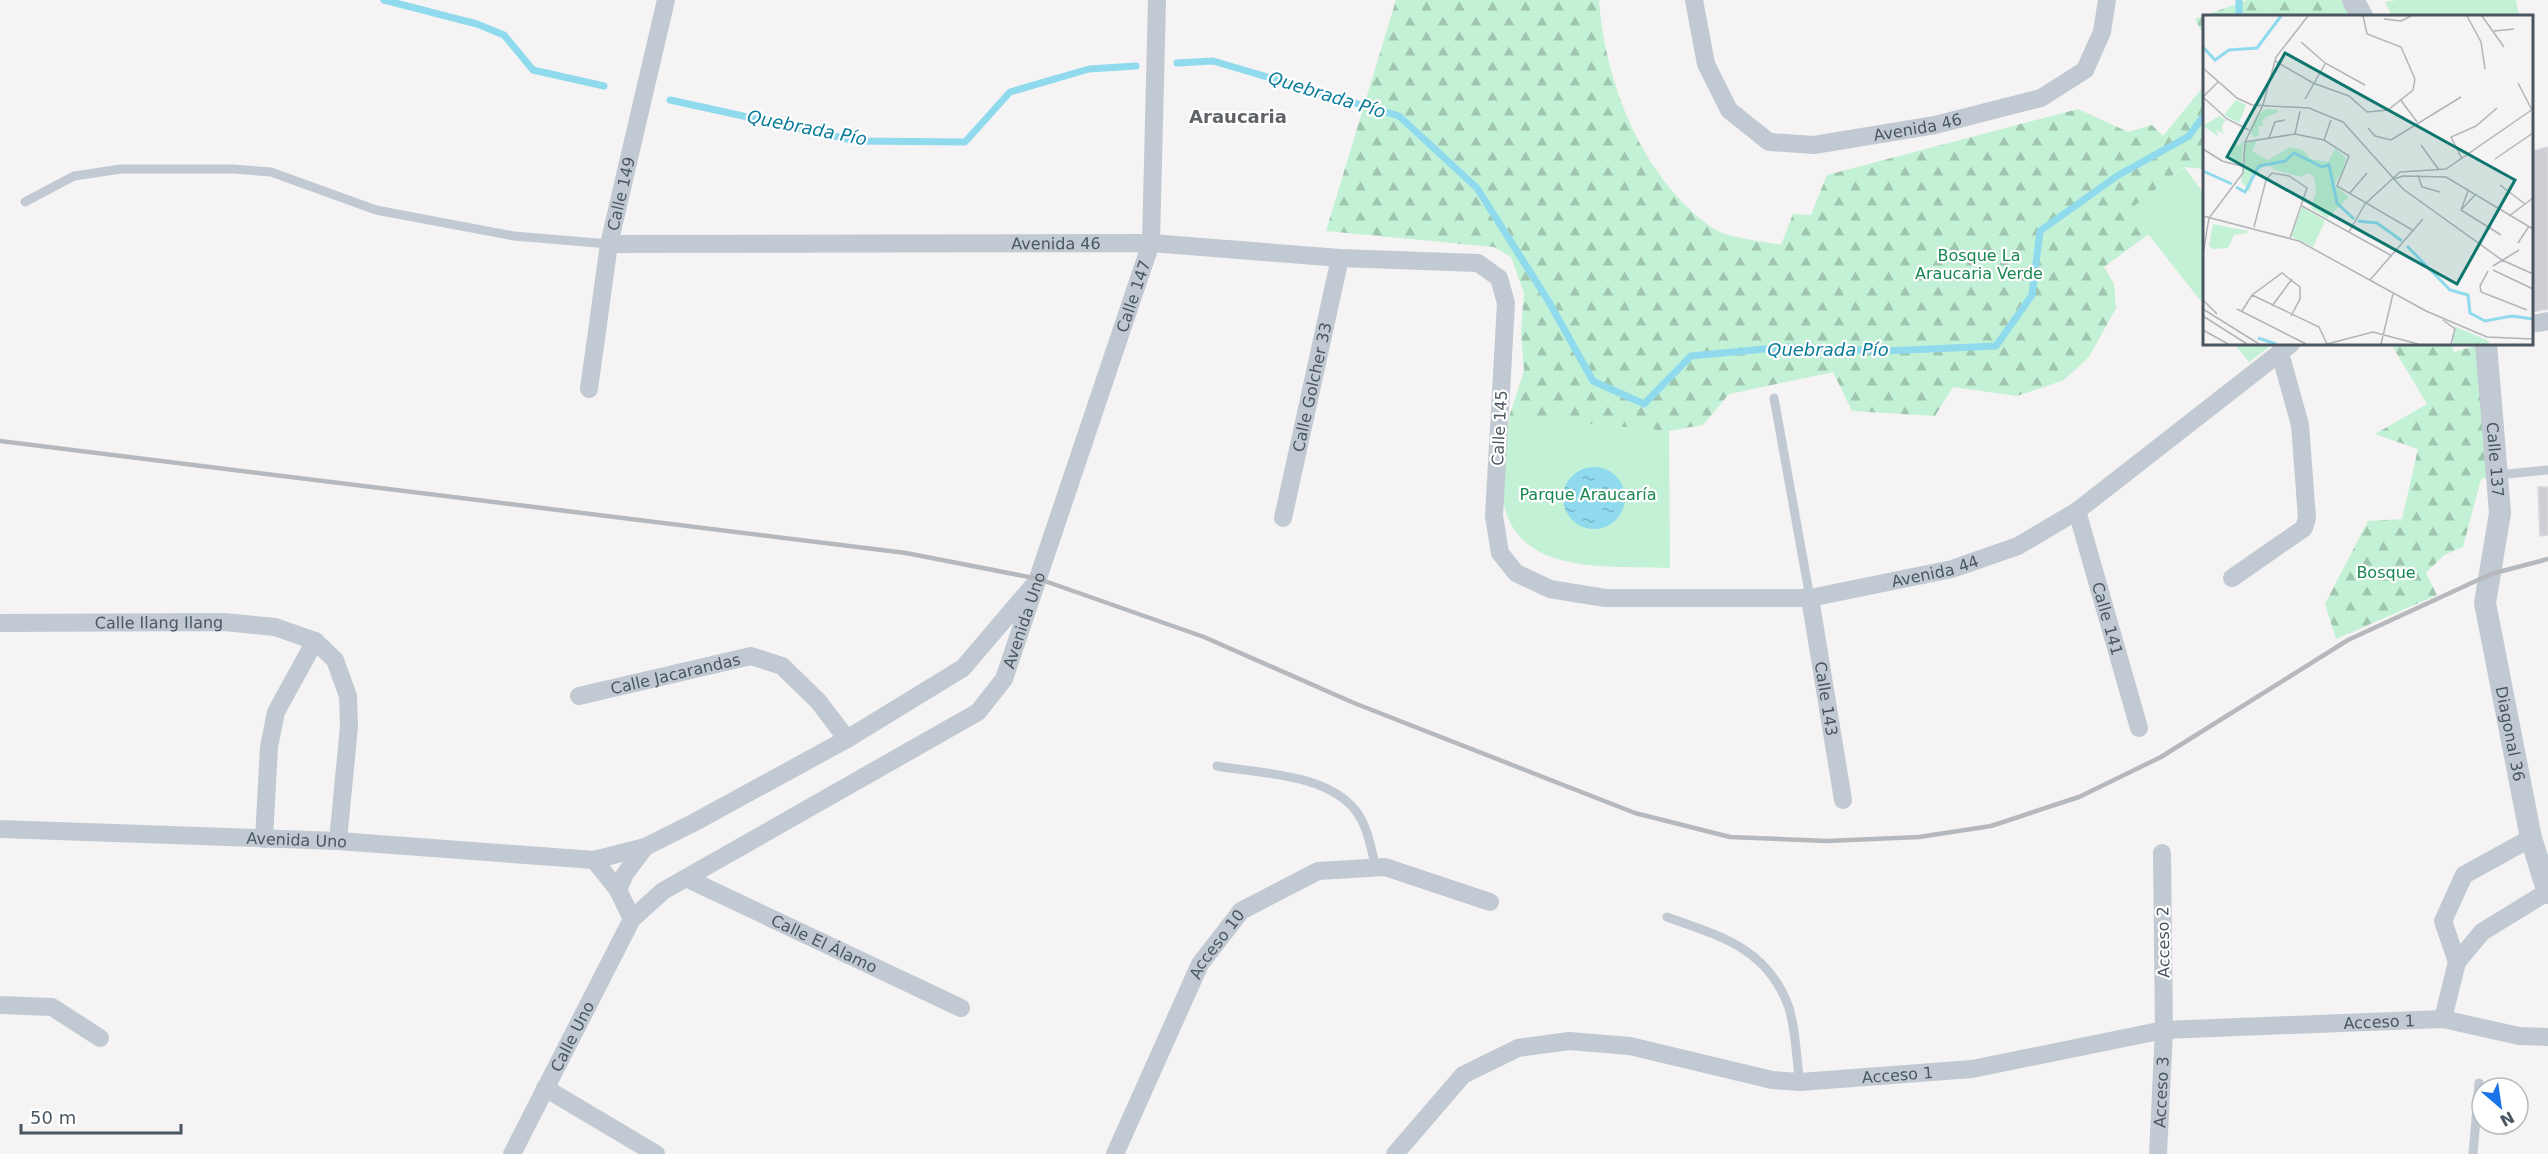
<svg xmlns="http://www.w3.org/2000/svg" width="2548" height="1154" viewBox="0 0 2548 1154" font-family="'DejaVu Sans',sans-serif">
	<defs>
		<pattern id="forest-firs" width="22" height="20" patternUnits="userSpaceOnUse" patternTransform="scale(1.5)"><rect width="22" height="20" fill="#c3f1d5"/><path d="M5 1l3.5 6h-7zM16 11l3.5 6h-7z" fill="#a0c6b0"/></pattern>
		<pattern id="water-ripples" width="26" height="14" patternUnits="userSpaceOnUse" patternTransform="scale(1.5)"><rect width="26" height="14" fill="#90daee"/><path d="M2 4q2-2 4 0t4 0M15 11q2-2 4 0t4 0" fill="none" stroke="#78b4c4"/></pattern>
	</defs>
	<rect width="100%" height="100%" fill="#f5f3f3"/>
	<g fill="url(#forest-firs)">
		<path d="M1396,0H1599C1605,84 1643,180 1714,229C1727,238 1764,241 1781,245L1793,214L1811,215L1827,175L2078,109L2128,132L2152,125L2163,136L2204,86V169L2183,167L2130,210L2149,234L2104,267L2114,284L2116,308L2089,357L2064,380L2017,396L1953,387L1935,416L1852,411L1833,372L1729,394L1703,425L1669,431L1509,417L1524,371L1521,331L1524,293L1511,257L1494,247L1326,231Z"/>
		<path d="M2247,0H2353L2362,16H2204V36L2195,19Z"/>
		<path d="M2391,344H2451L2454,352L2482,344L2497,475L2481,479L2463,547L2444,555L2426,573L2437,595L2336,639L2325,604L2368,521L2402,519L2418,449L2375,434L2427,404Z"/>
	</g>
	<g fill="#c3f1d5">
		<path d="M2397,0H2516L2519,16H2392L2385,2Z"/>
		<path d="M2184,167L2204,194V305L2129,210Z"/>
		<path d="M2234,344H2273L2249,362Z"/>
		<path d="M1509,417L1669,431L1670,568C1613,565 1520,577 1504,505C1500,488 1508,437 1509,417Z"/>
	</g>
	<circle fill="url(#water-ripples)" cx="1594" cy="498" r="31"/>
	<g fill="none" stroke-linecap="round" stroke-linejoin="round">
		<g stroke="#90daee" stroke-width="7">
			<path d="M384,0L477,24L504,35L533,70L604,86"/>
			<path d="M2239,0V16"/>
			<path d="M1177,63L1213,61L1399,116L1477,188L1549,302L1593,381L1644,404L1691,356L1785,347L1886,351L1996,346L2032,295L2040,231L2117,176L2189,136L2204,115"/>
			<path d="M670,100L857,141L965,142L1010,92L1089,69L1136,66"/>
		</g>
	</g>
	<g fill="#cdcfd5" stroke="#d7d9de" stroke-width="1.5">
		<path d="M2548,147V309L2532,312V151Z"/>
		<path d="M2538,487H2548V535L2540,536Z"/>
	</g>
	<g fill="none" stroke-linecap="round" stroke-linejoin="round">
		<g stroke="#c1cad2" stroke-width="9">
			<path d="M25,202L74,176L121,169H233L271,172L376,210L514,236L609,244"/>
			<path d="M1774,398L1810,598"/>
			<path d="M2497,475L2548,470"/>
			<path d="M1217,766C1261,774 1326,773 1356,811C1368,827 1371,849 1376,868"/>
			<path d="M1667,917C1720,936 1768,948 1789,1008C1796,1030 1796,1058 1800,1082"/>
			<path d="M2473,1154L2479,1083"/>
		</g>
		<g stroke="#c1cad2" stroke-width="18">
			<path id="s1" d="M1694,0L1706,64L1729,110L1769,142L1814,145L1935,125L2041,98L2085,70L2102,32L2107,0"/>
			<path id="s2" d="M609,244L1151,243L1340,258L1478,263L1499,278L1506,303L1494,516L1500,553L1516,573L1550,589L1605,598H1810L1952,569L2018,546L2077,511L2291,344"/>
			<path d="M2532,324L2548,321"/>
			<path id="s3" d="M589,389L609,244L666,0"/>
			<path id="s4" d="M2077,511L2139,728"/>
			<path id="s5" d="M1283,518L1340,258"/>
			<path d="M2232,578L2304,528L2307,518L2300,425L2280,353"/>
			<path id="s6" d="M1810,598L1843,800"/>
			<path id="s7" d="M0,623L224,622L275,627L315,641L335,660L348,696L349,726L338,841"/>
			<path id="s8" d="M579,696L751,656L782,666L818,701L847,739"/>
			<path id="s9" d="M0,829L338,841L594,860L645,847L695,822L847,739L963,668L1032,587"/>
			<path d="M264,839L269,747L276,712L315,641"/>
			<path d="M594,860L618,890L632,919"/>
			<path id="s10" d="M686,878L961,1008"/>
			<path d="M618,890L625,874L645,847"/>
			<path d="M2457,962L2443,921L2464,875L2531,838"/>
			<path d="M0,1005L52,1007L100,1038"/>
			<path d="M2443,1019L2457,962L2482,932L2547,892"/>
			<path d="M545,1088L656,1154"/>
			<path id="s11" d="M512,1154L632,919L663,891L978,712L1004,679L1151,243L1157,0"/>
			<path id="s12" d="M1115,1154L1200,964L1241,911L1318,871L1385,867L1490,902"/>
			<path id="s13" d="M1395,1154L1463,1075L1518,1048L1569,1041L1630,1046L1772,1080L1800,1082L1972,1069L2164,1030L2443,1019L2519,1036L2548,1037"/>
			<path id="s14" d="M2158,1154L2164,1030L2162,853"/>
		</g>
		<g stroke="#c1cad2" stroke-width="22">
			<path d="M2353,0L2362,16"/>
			<path id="s15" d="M2486,344L2500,513L2485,603L2531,838L2548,893"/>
		</g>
		<path stroke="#b5b8bd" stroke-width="4.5" d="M0,441L906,553L1039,579L1204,637L1354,703L1635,813L1730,837L1827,841L1919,837L1991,826L2079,797L2161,757L2348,640L2491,574L2548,559"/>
	</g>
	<g text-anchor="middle" stroke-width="4.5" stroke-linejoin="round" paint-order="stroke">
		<g font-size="16" fill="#4a5661" stroke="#fff">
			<text dy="6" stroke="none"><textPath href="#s1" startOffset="318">Avenida 46</textPath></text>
			<text dy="6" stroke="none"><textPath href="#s3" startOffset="198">Calle 149</textPath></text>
			<text dy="6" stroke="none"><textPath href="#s2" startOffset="447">Avenida 46</textPath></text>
			<text dy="6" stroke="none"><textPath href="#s11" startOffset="1114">Calle 147</textPath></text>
			<text dy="6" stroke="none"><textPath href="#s5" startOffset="134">Calle Golcher 33</textPath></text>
			<text transform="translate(1499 428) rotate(-87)" y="6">Calle 145</text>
			<text dy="6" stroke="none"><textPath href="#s15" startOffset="116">Calle 137</textPath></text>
			<text dy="6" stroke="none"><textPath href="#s2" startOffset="1624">Avenida 44</textPath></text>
			<text dy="6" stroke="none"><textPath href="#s4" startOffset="112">Calle 141</textPath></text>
			<text dy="6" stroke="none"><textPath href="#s7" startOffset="159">Calle Ilang Ilang</textPath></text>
			<text dy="6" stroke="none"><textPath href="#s11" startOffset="772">Avenida Uno</textPath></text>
			<text dy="6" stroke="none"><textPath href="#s8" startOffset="99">Calle Jacarandas</textPath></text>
			<text dy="6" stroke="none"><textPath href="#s6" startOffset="102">Calle 143</textPath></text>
			<text dy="6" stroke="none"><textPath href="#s15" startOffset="394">Diagonal 36</textPath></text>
			<text dy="6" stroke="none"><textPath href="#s9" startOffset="297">Avenida Uno</textPath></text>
			<text transform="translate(2163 942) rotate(-91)" y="6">Acceso 2</text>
			<text dy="6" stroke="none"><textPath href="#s10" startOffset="153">Calle El Álamo</textPath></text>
			<text dy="6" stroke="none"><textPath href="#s12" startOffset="234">Acceso 10</textPath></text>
			<text dy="6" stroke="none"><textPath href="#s13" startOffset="1036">Acceso 1</textPath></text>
			<text dy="6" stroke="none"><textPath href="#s11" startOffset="132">Calle Uno</textPath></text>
			<text dy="6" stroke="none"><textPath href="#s13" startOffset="550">Acceso 1</textPath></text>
			<text dy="6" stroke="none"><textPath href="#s14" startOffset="62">Acceso 3</textPath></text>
		</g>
		<g font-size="16" fill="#17864f" stroke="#fff">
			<text x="1979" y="261">Bosque La<tspan x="1979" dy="18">Araucaria Verde</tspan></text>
			<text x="1588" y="500">Parque Araucaría</text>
			<text x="2386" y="578">Bosque</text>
		</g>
		<g font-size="18" font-style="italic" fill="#0c7c9b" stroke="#fff">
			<text transform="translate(1327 95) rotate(17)" y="6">Quebrada Pío</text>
			<text transform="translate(807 128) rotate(11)" y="6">Quebrada Pío</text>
			<text x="1828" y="356">Quebrada Pío</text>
		</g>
		<g font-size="18" font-weight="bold" fill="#5f6368" stroke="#fff">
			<text x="1238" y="123">Araucaria</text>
		</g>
	</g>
	<g transform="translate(2203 15)">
		<rect width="330" height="330" fill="#f5f3f3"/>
		<path d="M64,94L75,95L74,98L63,102L59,107L61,111H55L56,121L50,122L47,114L53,101ZM54,126L49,136L65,145L87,132L100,135L108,144L125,147L139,156L131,170L146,182L124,203L108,193L113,177L111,162L106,158L98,162L72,155L65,149L50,158L47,177L38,166L42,128Z" fill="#c3f1d5"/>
		<path d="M33,85L43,90L36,108L21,100ZM16,101L23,105L19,110L20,118L13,115L16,122L0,111ZM39,125L40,126L39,149L26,145L32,129L37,131ZM132,134L143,143L139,156L125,147ZM99,192L122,206L110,232L88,221ZM10,209L45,216V218L31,220L25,233L10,234L6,231ZM251,311L286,326V329H250Z" fill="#c3f1d5"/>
		<path fill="none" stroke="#90daee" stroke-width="3" d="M0,32L12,45L26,35L54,33L78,1M0,156L29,169M33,172L42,177L56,151L82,146L91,138L119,152L126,150L134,188L151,204M155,206L174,208L199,226M204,231L247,275L265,280L267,298L282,306L309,301L330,304M55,323L73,329"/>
		<path fill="none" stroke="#b1b4b9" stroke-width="1.5" d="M264,1L278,27L282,54M279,1L301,32M181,4L198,6L208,1M291,16L311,14M98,27L122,48L162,70M72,46L110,68L146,81L164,97L185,95L210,75L212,64L198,32L164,19L160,1M0,53L34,83L49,90L106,93L140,107L200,174L299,245L330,259M15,67L0,82L24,104L46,115M315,68L330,97M102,84L122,49M197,84L214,107M165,113L172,121L188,125L258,82M92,119L97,96M66,123L72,107L82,105M121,125L128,105M42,127L92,119L121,125L146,141L134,171L211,216M218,130L236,155M0,134L19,146L42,152M259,144L248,122L273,111L294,93M292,144L330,118M215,160L219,172L237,177M191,164L200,161L243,162L330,214M297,170L322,189M146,179L164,158M99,191L189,241M258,195L298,220M258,195L265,176M258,195L272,180M0,201L96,226L223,296L284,322L330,324M306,201L330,183M51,212L63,165L69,158L86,161L104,173L87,223M146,217L162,189L197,157L243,154L330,94M315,228L326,211M0,239L6,203L40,158L42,127L60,90L73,42L105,1M290,251L316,235M290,255L330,274M285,256L277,271L278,277L324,295M167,265L220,204M49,280L116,312L124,329M0,285L14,299M69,291L89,264M0,294L56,329M34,294L103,329M39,296L49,280L79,258L97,272V284L88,301M0,301L44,329M240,305L252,314L248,329M0,315L25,329M124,329L170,317L215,329M178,329L190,279"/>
		<path fill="#0f766e" fill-opacity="0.15" stroke="#0f766e" stroke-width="3" d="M82,38L312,165L254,269L24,142Z"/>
		<rect width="330" height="330" fill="none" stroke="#4a5661" stroke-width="3"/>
	</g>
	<g transform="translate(2500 1106) rotate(151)"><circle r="28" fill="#ffffff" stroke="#b7bbc0" stroke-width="1.5"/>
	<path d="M0-4.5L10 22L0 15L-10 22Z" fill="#1a73e8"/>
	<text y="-9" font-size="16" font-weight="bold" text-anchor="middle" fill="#4a5661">N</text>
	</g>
	<path d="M21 1124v9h160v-9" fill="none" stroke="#4a5661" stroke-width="3"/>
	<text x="30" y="1124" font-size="18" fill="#4a5661" stroke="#ffffff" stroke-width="4.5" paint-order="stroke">50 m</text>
</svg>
